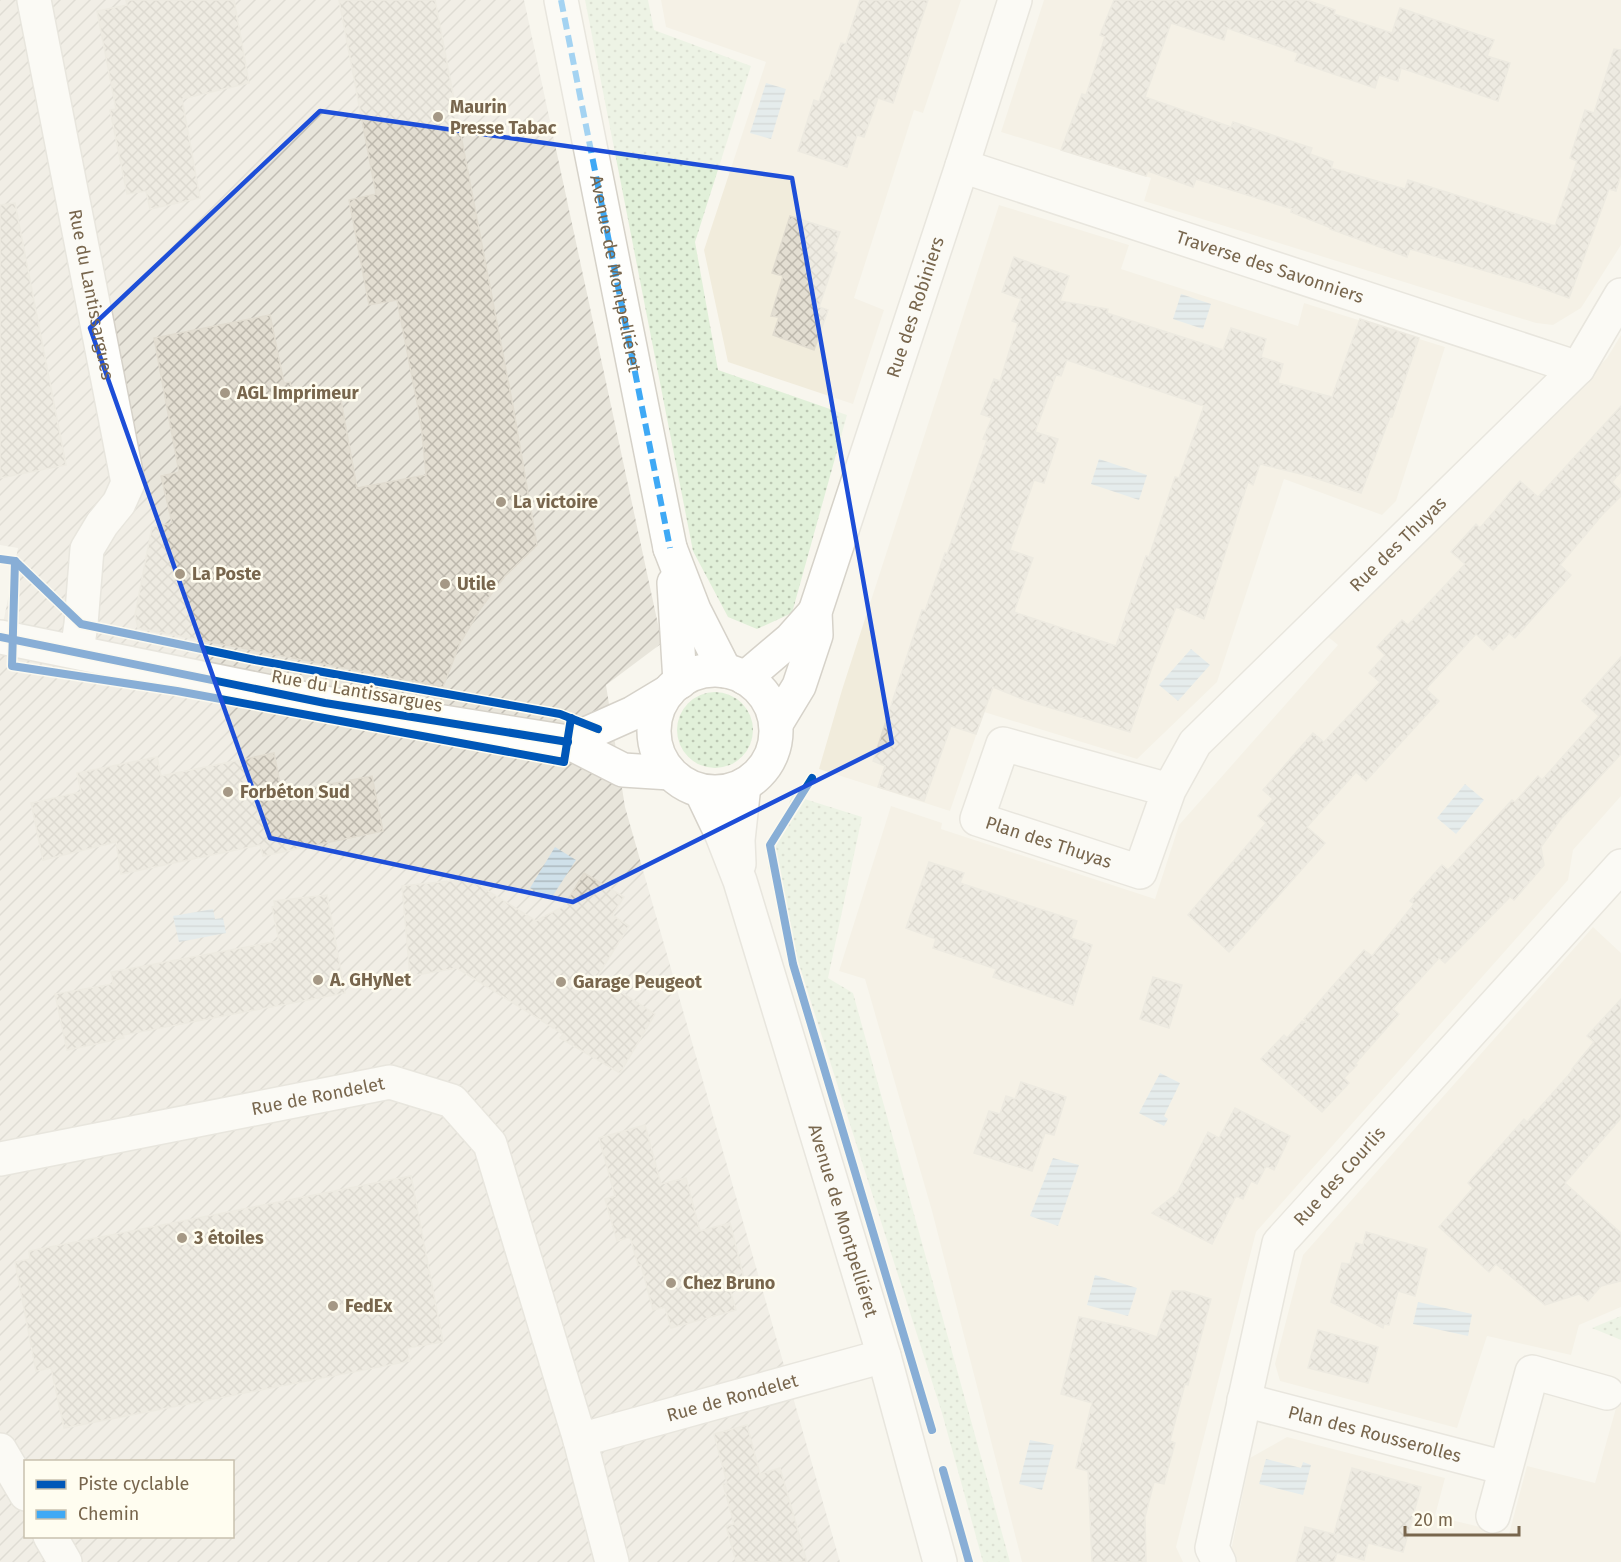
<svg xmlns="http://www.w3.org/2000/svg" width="1621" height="1562" viewBox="0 0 1621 1562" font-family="'Fira Sans',sans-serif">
	<defs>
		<pattern id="industrial-furrows" width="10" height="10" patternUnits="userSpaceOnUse" patternTransform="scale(1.5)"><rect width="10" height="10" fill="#e8e5db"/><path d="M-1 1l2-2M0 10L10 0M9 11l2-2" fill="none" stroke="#c1bdb4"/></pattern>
		<pattern id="grass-dots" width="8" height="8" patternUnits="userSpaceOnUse" patternTransform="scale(1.5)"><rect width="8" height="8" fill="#e1f0d9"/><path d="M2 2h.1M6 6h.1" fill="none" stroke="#bbc6b2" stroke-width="1.8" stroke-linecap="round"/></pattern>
		<pattern id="water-rules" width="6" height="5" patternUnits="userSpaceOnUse" patternTransform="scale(1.5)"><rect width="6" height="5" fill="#cfe0e9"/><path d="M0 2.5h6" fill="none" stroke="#adb9bf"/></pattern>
		<pattern id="building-cross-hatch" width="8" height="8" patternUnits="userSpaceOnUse" patternTransform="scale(1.5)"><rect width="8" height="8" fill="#e3ded2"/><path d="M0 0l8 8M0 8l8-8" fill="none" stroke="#bdb8ad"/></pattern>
	</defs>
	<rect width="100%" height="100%" fill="#f8f6ee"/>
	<g fill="#f1ecdc">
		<path d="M661,0H961L923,113L914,110L854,298L884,310L853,404L728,362L704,250L766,62L666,27Z"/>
		<path d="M1044,0H1621V245L1581,308L1553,325L1536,323L1144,201L1151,178L1001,132Z"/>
		<path d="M999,205L1129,245L1121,269L1298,326L1304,303L1445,347L1396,501L1382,515L1284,479L1217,682L1137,759L984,712L950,811L819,769L842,690Z"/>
		<path d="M1621,335V796L1573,850L1568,880L1256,1232L1176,1547L1183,1562H1022L932,1211L865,979L839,971L891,806L942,823L941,829L1155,899L1179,825L1338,645L1327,636L1607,358Z"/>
		<path d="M1593,927L1621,953V1307L1579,1325L1571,1355L1487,1336L1457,1428L1280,1381L1275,1364L1303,1255Z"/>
		<path d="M1621,1390V1562H1236L1231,1551L1250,1458L1287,1437L1445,1478L1435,1516L1509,1534L1527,1466L1595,1483Z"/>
	</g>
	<path fill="url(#industrial-furrows)" fill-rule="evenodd" d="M0,0H524L662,643L606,685L625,807L840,1562H0V639L18,548L0,545ZM26,1462H232V1536H26Z"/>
	<g fill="url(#grass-dots)">
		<path d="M585,0H648L654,30L751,66L695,242L718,370L847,415L792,613L757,629L728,617L693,551Z"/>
		<circle cx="715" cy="730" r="38"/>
		<path d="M792,795L862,817L828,978L853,993L1010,1562H983L942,1413L768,867Z"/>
		<path d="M1621,1316V1340L1592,1328Z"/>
	</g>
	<g fill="url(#water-rules)">
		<path d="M766,83L786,89L771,139L750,133Z"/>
		<path d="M1181,294L1211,304L1203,329L1173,319Z"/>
		<path d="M1099,459L1147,475L1139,500L1091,484Z"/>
		<path d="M1191,649L1210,665L1178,701L1159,685Z"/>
		<path d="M1465,784L1484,800L1456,834L1437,818Z"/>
		<path d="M555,847L576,860L550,900L530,888Z"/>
		<path d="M213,909L215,919L223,918L226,933L179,942L173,916Z"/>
		<path d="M1160,1073L1180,1083L1164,1116L1168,1119L1164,1126L1139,1113Z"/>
		<path d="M1053,1158L1079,1165L1058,1226L1030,1216Z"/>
		<path d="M1095,1275L1137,1288L1128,1316L1087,1305Z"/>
		<path d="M1418,1302L1472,1314L1468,1336L1413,1324Z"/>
		<path d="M1030,1440L1054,1445L1042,1490L1019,1484Z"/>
		<path d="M1266,1459L1301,1468L1303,1462L1311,1465L1303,1495L1259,1484Z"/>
	</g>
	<g fill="url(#building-cross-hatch)" stroke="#e1dcd0" stroke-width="1.5" fill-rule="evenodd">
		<path d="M126,0H234L249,83L182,99L200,198L150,209L146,191L127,194L110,110L116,109L97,11L127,5Z"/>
		<path d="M339,0H435L513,406L537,545L505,576L481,608L460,643L443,687L138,628L135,615L152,527L172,523L161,476L179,472L154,338L270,315L284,383L290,382L294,399L339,390L357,488L426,475L421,423L397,300L369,305L349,200L376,194Z"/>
		<path d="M860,0H928L893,103L878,98L864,137L857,135L847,167L798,151L814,100L819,102L826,81L828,82L841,43L846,44Z"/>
		<path d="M1114,0H1307L1335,10L1334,14L1392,33L1400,8L1494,40L1487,56L1510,63L1498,101L1401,68L1398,81L1379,75L1375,88L1295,61L1298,53L1227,28L1224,40L1171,23L1145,97L1231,127L1233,122L1312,148L1310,154L1333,162L1331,168L1405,189L1408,180L1555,226L1577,161L1570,158L1585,110L1594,113L1614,49L1621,50V174L1616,191L1609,189L1569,298L1530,284L1410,249L1407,257L1330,229L1331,228L1291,212L1292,209L1196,179L1193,187L1148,171L1146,176L1061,150L1082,94L1086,95L1105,37L1100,35Z"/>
		<path d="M15,203L66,465L0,478V205Z"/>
		<path d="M790,216L840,232L833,251L837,253L819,307L828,310L814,350L773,335L779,317L771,316L783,276L772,273Z"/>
		<path d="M1014,257L1069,276L1060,301L1108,309L1107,313L1223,350L1231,328L1266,339L1261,357L1283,364L1278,383L1332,397L1360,319L1419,338L1392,417H1390L1361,493L1309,476L1260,464L1253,485L1248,482L1204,619L1176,607L1152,667L1130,732L1025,700L993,687L976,734L951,726L924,801L878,787L885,766L873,761L922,610L925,611L945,553L947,554L987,440L983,439L992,418L981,414L994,379L1000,381L1018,323L1012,321L1021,299L1002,292ZM1067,360L1204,406L1179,478L1175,477L1149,557L1146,556L1116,646L1014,612L1033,558L1010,550L1034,480L1044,483L1058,439L1035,432L1056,375L1061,376Z"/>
		<path d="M1621,406V472L1612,482L1621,491V496L1602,515L1560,565L1571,575L1515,638L1509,633L1493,650L1476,634L1426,689L1439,701L1366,781L1356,772L1307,827L1325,843L1229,952L1188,915L1266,823L1258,816L1273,799L1263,790L1313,733L1324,742L1380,682L1369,673L1385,655L1377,647L1402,620L1408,625L1465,564L1451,552L1476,524L1480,528L1520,481L1538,497Z"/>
		<path d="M1621,657V754L1560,820L1541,847L1544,865L1514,900L1510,897L1445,963L1439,958L1393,1009L1399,1014L1355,1064L1357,1065L1344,1078L1349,1083L1322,1112L1261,1059L1284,1035L1287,1038L1302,1021L1308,1023L1304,1019L1364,950L1372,956L1414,904L1410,901L1442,865L1448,870L1512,800L1515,802L1538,776L1542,780L1599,716L1582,701Z"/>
		<path d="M274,753L282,793L372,776L383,831L263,856L260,845L121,874L116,842L43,860L31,803L81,792L77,773L157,757L161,776Z"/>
		<path d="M929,862L964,873L960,883L1077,921L1071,938L1092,945L1073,1005L993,977L996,969L933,948L936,939L906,928Z"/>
		<path d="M584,873L624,897L612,915L629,926L597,977L655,1014L620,1073L560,1038L563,1034L457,968L410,976L402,886L469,879L536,921L564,906Z"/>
		<path d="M327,895L345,993L123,1035L124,1038L67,1050L55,994L113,984L111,972L279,941L272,907L275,906L274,901Z"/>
		<path d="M1153,977L1182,985L1169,1028L1140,1019Z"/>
		<path d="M1621,999V1118L1565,1183L1621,1233V1281L1601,1286L1588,1301L1579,1294L1545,1305L1496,1264L1489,1272L1439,1227L1473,1188L1468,1183L1524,1119L1527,1122L1573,1070L1572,1069L1594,1042L1587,1036Z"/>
		<path d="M1021,1082L1066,1097L1054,1135L1045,1133L1032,1171L974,1153L989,1111L1000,1114L1006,1096L1015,1099Z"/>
		<path d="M1235,1108L1290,1136L1274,1170L1266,1166L1257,1184L1251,1181L1243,1199L1236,1196L1212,1244L1152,1213L1177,1193L1208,1132L1219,1138Z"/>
		<path d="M645,1125L661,1184L686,1178L700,1231L730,1223L744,1278L728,1283L736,1310L671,1328L665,1307L653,1310L641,1265H638L630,1237L617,1241L605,1199L615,1196L599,1138Z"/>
		<path d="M411,1176L443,1342L407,1348L410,1361L64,1428L51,1368L36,1371L15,1262L30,1259L29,1251Z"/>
		<path d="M1366,1232L1427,1249L1415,1296L1398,1291L1389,1325L1384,1324L1383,1328L1331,1302L1342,1263L1350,1264L1356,1243L1363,1245Z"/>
		<path d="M1172,1291H1184L1211,1299L1188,1385L1185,1384L1170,1441L1175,1443L1164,1484L1154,1482L1145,1517L1146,1562H1092L1088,1471L1076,1468L1092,1403L1061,1394L1079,1317L1130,1328L1157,1337Z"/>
		<path d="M1318,1330L1378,1347L1368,1383L1308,1368Z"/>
		<path d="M747,1425L760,1474L780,1468L807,1562H736L726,1526L734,1524L723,1484L727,1483L714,1434Z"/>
		<path d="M1352,1468L1421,1487L1403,1552L1368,1543L1364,1560L1337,1553L1334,1562H1296L1305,1527L1334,1534Z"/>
	</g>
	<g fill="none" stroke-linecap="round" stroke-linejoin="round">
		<g stroke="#d6d2c9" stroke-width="36">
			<g id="minor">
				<path id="s1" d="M34,0L128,483L119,503L102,524L87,549L81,624L77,651"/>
				<path id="s2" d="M561,0L670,548"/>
				<path id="s3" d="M962,166L1578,368"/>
				<path d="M0,637L325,703L568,742L623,770L670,773"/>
				<path d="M745,678L791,639L815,612"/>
				<path id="s4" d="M776,724L799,686L816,635L815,612L962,166L1015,0"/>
				<path d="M568,742L633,713L668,692"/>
				<path id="s5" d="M1169,790L1003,744L977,819L1140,872L1169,790L1195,743L1578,368L1621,295"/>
				<path id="s6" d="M0,1159L390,1082L452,1101L490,1144L580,1440L612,1562"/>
				<path id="s7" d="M1244,1400L1505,1468"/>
				<path id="s8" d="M580,1440L884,1356"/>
				<path d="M0,1450L26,1494"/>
				<path d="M1493,1516L1532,1372L1607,1393"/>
				<path d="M50,1536L65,1562"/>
				<path id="s9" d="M1219,1562L1212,1548L1279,1243L1621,866"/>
			</g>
		</g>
		<g stroke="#d6d2c9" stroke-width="36">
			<g id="tertiary">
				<path d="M670,548L694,610L725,671"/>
				<path d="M674,583L680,682"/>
				<circle cx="715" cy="731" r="61"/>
				<path id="s10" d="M701,791L722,835L740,881L884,1356L940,1562"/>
				<path d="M739,864L738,840L744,785"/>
			</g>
		</g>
		<use href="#minor" stroke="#fefefc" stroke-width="33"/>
		<use href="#tertiary" stroke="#fefefc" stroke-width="33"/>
		<path stroke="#3fa9f5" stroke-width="6" stroke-dasharray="12 6" stroke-linecap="butt" d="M561,0L670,548"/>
		<g stroke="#fffdf0" stroke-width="11">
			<g id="cycleway">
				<path d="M0,559L15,561L81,624L255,660L560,714L598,729"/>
				<path d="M15,561L12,666L177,691L564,762L571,718"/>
				<path d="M0,637L325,703L568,742"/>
				<path d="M812,778L770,845L793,964L932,1430"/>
				<path d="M943,1470L969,1562"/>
			</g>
		</g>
		<use href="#cycleway" stroke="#0057b8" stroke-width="8"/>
	</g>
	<path d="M0 0H1621V1562H0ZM320,111L792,178L892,743L573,902L270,838L90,328Z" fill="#f8f6ee" fill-opacity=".55" fill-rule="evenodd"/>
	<path fill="none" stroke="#1d4ed8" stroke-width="4.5" stroke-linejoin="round" d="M320,111L792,178L892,743L573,902L270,838L90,328Z"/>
	<g fill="#a59885" stroke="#fffdf0" stroke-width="2">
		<circle cx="438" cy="117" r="6"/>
		<circle cx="225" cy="393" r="6"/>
		<circle cx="501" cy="502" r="6"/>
		<circle cx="180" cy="574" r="6"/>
		<circle cx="445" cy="584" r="6"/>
		<circle cx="228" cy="792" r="6"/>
		<circle cx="318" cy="980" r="6"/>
		<circle cx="561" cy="982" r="6"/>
		<circle cx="182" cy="1238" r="6"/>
		<circle cx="671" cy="1283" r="6"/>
		<circle cx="333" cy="1306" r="6"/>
	</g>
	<g text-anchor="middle" stroke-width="5" stroke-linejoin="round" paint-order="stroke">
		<g font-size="18" font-weight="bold" fill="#78664d" stroke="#fffdf0" text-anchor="start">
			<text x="450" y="113">Maurin<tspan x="450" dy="21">Presse Tabac</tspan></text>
			<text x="237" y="399">AGL Imprimeur</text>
			<text x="513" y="508">La victoire</text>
			<text x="192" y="580">La Poste</text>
			<text x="457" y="590">Utile</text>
			<text x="240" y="798">Forbéton Sud</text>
			<text x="330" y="986">A. GHyNet</text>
			<text x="573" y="988">Garage Peugeot</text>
			<text x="194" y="1244">3 étoiles</text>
			<text x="683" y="1289">Chez Bruno</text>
			<text x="345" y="1312">FedEx</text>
		</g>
		<g font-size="18" fill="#78664d" stroke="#fffdf0">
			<text dy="6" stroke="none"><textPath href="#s3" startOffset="324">Traverse des Savonniers</textPath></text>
			<text dy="6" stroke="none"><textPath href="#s2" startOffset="279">Avenue de Montpelliéret</textPath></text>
			<text dy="6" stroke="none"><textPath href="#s1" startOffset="300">Rue du Lantissargues</textPath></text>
			<text dy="6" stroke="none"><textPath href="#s4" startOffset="442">Rue des Robiniers</textPath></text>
			<text dy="6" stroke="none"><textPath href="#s5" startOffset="848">Rue des Thuyas</textPath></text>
			<text transform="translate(357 691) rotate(10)" y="6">Rue du Lantissargues</text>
			<text dy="6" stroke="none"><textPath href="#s5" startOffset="327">Plan des Thuyas</textPath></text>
			<text dy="6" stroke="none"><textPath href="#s6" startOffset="324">Rue de Rondelet</textPath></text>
			<text dy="6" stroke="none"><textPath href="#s9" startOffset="418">Rue des Courlis</textPath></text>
			<text dy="6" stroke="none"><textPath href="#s10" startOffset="453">Avenue de Montpelliéret</textPath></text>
			<text dy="6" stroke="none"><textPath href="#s8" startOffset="158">Rue de Rondelet</textPath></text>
			<text dy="6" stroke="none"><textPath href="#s7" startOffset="135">Plan des Rousserolles</textPath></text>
		</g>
	</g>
	<rect x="24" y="1460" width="210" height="78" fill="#fffdf0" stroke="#c9c1af" stroke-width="1.5"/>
	<rect x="36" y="1480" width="30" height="9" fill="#0057b8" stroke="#c9c1af" stroke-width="1.5"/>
	<text x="78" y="1490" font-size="18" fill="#78664d">Piste cyclable</text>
	<rect x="36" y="1510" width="30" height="9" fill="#3fa9f5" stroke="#c9c1af" stroke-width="1.5"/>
	<text x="78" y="1520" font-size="18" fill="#78664d">Chemin</text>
	<path d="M1405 1526v9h114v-9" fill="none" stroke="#78664d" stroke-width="3"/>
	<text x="1414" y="1526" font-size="18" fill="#78664d" stroke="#fffdf0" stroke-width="4.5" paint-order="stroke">20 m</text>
</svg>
